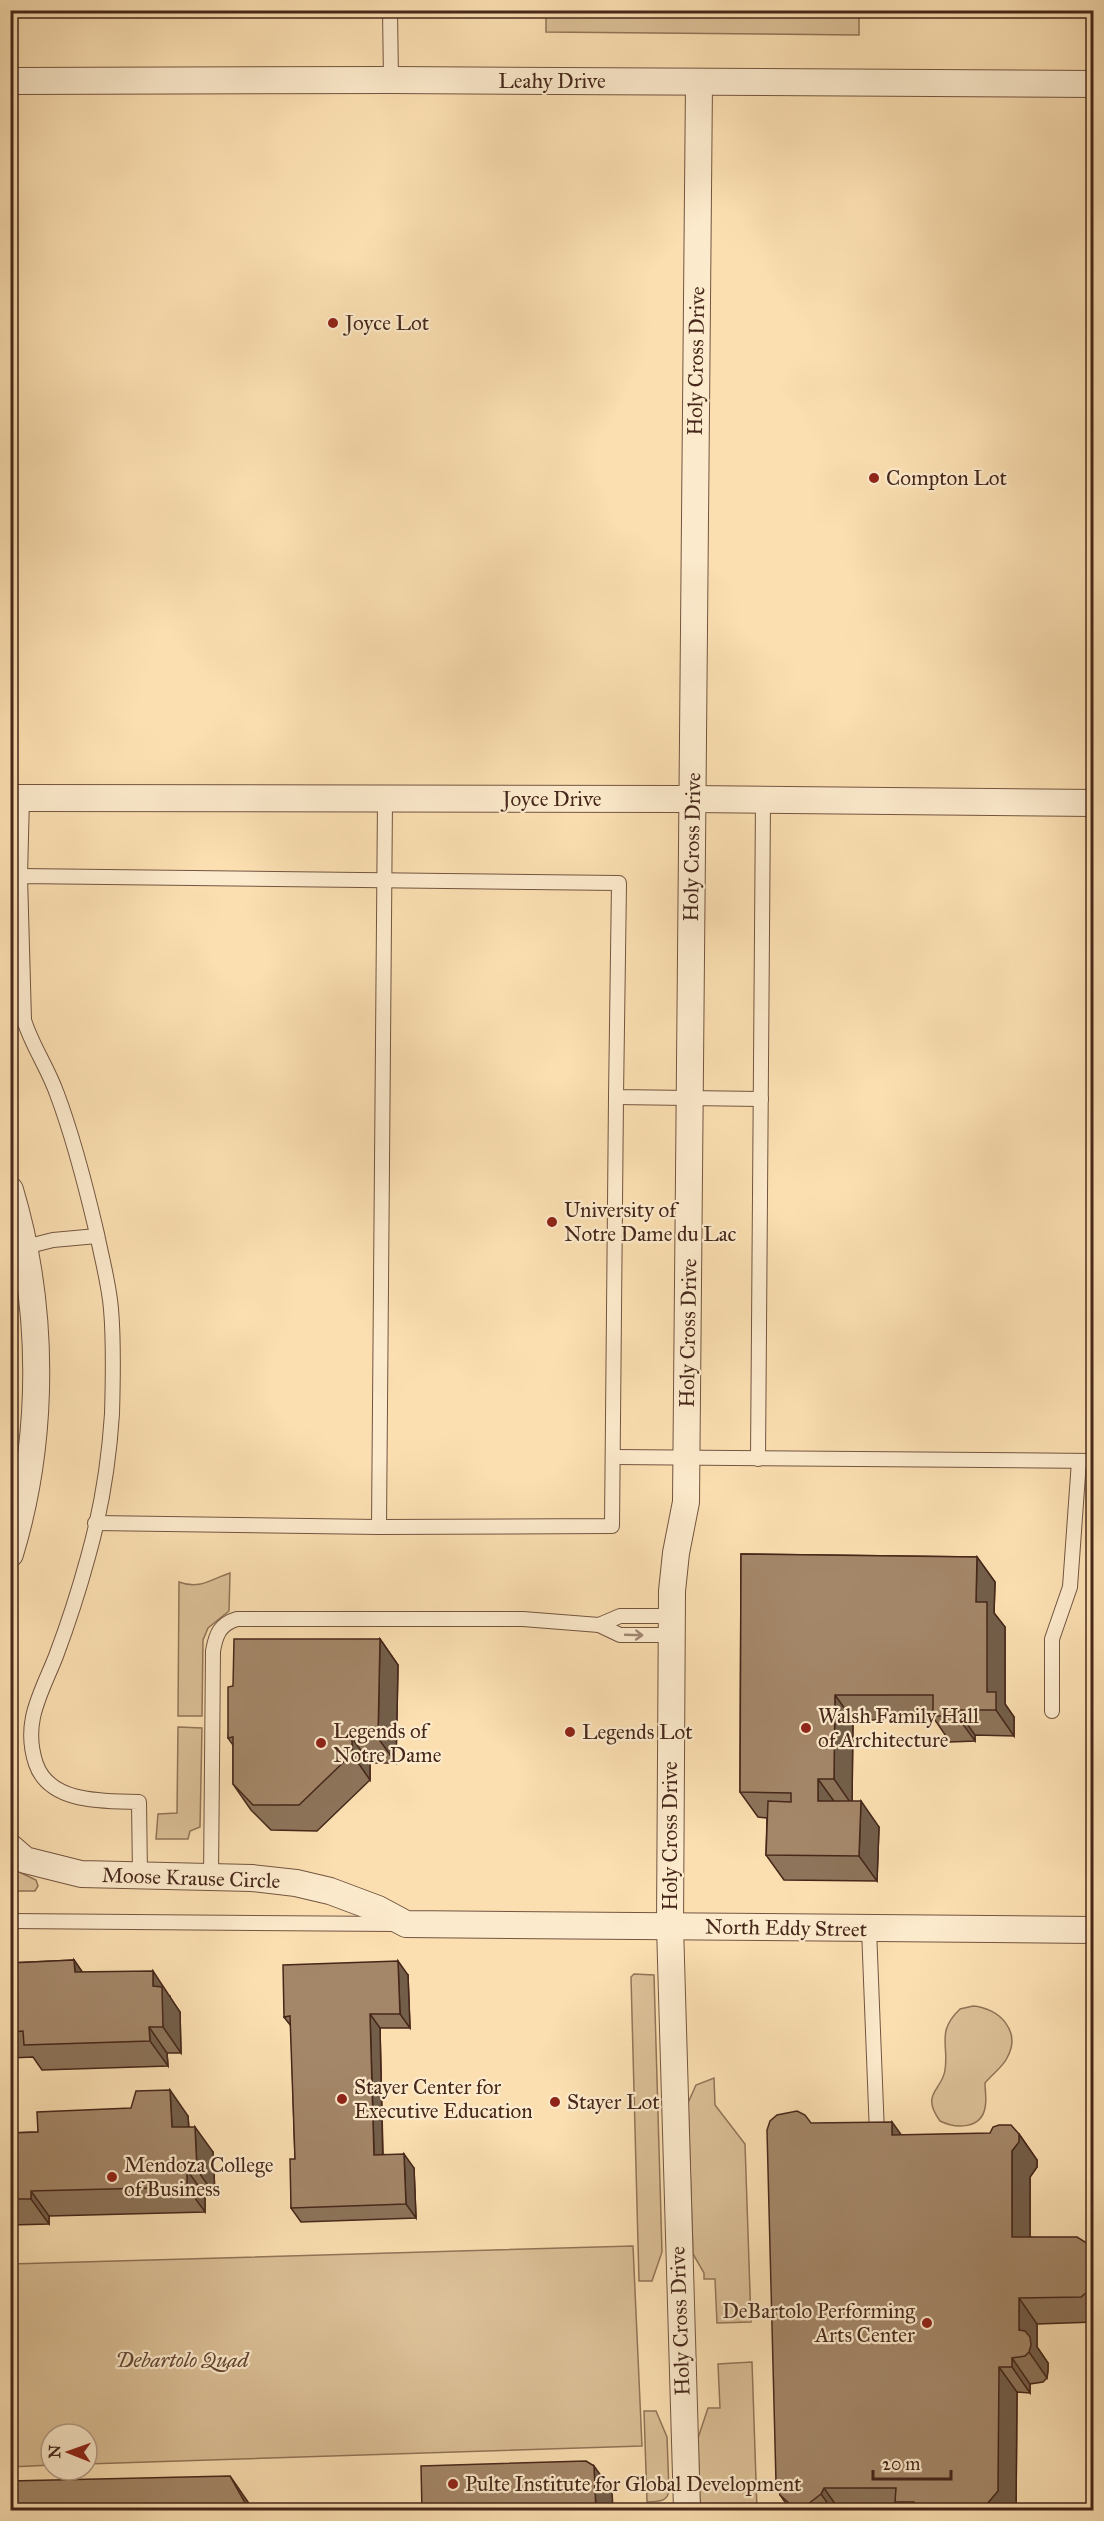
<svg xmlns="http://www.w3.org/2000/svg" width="1104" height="2521" viewBox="0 0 1104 2521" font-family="'IM FELL Great Primer',serif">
	<rect width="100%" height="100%" fill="#fbdfb1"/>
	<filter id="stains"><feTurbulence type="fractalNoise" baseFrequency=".00333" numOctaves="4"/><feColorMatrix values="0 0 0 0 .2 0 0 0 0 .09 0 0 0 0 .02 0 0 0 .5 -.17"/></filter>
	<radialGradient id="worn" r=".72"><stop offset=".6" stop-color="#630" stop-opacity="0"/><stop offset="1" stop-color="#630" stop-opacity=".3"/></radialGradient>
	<g fill="#dcc097" stroke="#917458" stroke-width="1.5">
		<path d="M546,10L1094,11L1093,16L859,14V35L546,32Z"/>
		<path d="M230,1573L229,1611L208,1628L203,1640L202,1716H178L179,1582C200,1590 211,1579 230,1573Z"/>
		<path d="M178,1727L202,1728L200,1827L190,1831L188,1839H156L158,1814L177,1813Z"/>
		<path d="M11,1868L36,1880L38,1886L35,1891H11Z"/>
		<path d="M634,1974L654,1975L662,2252L652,2281H639L631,1977Z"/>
		<path d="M973,2006C999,2008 1022,2031 1007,2058C1002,2068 992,2074 985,2083C985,2091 987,2100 985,2108C981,2129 956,2129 940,2121C920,2093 942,2091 945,2070C949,2044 936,2032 960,2009Z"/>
		<path d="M714,2078L715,2105L745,2144L751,2322L717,2323L715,2279H704V2273L693,2254L688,2103L696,2085Z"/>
		<path d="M633,2246L642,2446L87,2464V2434H51V2465L11,2467V2264Z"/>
		<path d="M752,2362L757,2510H700L698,2438L708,2408H720L718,2364Z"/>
		<path d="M644,2411H656L667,2437L669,2491C667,2503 657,2501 647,2502Z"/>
	</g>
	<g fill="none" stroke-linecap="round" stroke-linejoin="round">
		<g stroke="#735540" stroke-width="16">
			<g id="lane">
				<path d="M390,10L391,80"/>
				<path d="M20,876L22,798"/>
				<path d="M25,1247L53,1240L97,1236"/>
				<path d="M614,1457L1094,1461"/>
				<path d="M758,1459L763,800"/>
				<path d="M95,1523L379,1527L612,1526L616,1097"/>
				<path d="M379,1527L385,800"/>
				<path d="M599,1625L620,1616H672"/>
				<path d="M1052,1711V1639L1070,1587L1079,1461"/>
				<path d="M140,1875L139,1802C105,1801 50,1804 36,1764C22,1722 41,1694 56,1656C68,1624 79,1590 88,1557C101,1511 109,1461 112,1414C113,1380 114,1343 111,1309C109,1284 102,1259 97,1234C86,1187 74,1139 57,1094C48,1068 32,1046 24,1020L20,876L619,883L616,1097L761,1099"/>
				<path d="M211,1877L213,1651C216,1634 220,1624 237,1619H523L599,1625L620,1635H672"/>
				<path d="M10,1921L395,1924"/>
				<path d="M869,1929L877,2134"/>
			</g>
		</g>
		<g stroke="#735540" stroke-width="28">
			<g id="street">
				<path d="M10,81L391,80L1094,84"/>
				<path d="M10,798L692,799L1094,803"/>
				<path d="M10,1190C45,1307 45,1438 10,1554"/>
				<path d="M10,1847L25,1860L81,1874L252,1878L296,1883L330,1891L378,1909L406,1924L1094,1930"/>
				<path d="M687,2510L670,1926L672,1591L676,1553L686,1502L699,82"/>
			</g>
		</g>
		<use href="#lane" stroke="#fceacc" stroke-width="14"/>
		<use href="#street" stroke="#fceacc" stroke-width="26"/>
	</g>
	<g fill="#8d745a" stroke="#46271a" stroke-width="1.5">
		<path d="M856,10H1094V16L859,14Z"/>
		<path d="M741,1554L977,1557L995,1582L994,1613L1005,1627V1704L1014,1717V1736L975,1735V1741L950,1742L935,1720H853L852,1801L879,1827L877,1881L784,1880L766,1855L767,1818L758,1817L740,1792Z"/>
		<path d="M380,1639L398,1665L396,1763H370V1780L317,1831L271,1830L251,1810L233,1784V1745L228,1738L233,1686Z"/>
		<path d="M74,1960L82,1972L170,1996V1998L180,2012L181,2053H167L168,2066L42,2070L33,2057L10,2058V1963Z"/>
		<path d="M408,1975L410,2028H380L383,2154L414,2168L416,2218L301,2222L291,2208L295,2159L291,2026L284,2017Z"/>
		<path d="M188,2116L189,2127L213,2152L215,2195H205V2212L49,2216V2224L10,2225V2133L38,2132Z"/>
		<path d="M1019,2134L1037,2160V2167L1030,2177V2237L1094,2250V2322L1037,2324V2347L1048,2363V2370L1047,2378L1043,2382L1030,2384V2393L1017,2392L1016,2511H791L780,2495L901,2135Z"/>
	</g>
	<g fill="#735e4a" stroke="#46271a" stroke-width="1.5">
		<path d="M977,1557L995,1582L994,1613L1005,1627V1704L1014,1717V1736L996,1710L987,1692L976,1602Z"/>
		<path d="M380,1639L398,1665L396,1763L378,1738Z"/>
		<path d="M835,1695L853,1720L852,1805L834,1779Z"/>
		<path d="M957,1710L975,1735V1741L957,1716Z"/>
		<path d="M352,1738L370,1763V1780L352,1754Z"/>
		<path d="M818,1779L836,1804L818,1801Z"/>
		<path d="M861,1801L879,1827L877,1881L859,1856Z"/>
		<path d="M74,1960L92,1986L75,1972Z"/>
		<path d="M398,1961L408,1975L410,2028L400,2014Z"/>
		<path d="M153,1971L180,2012L181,2053L163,2027L153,1986Z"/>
		<path d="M370,2014L380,2028L383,2169L374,2155Z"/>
		<path d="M149,2027L167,2053L168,2066L150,2041Z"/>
		<path d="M170,2090L188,2116L190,2153L172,2127Z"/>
		<path d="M892,2122L910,2147L892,2135Z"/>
		<path d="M195,2127L213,2152L215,2195L197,2170Z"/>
		<path d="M1019,2134L1037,2160V2167L1030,2177V2262L1012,2237V2151Z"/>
		<path d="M404,2154L414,2168L416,2218L406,2204Z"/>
		<path d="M187,2170L205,2195V2212L187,2187Z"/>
		<path d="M31,2191L49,2216V2224L31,2199Z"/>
		<path d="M1019,2298L1037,2324V2347L1048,2363V2370L1047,2378L1029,2352L1019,2330Z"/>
		<path d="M1012,2358L1030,2384V2393L1012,2367Z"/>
		<path d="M999,2367L1017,2392L1016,2511H981Z"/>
		<path d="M594,2466L612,2491L613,2511H596Z"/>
		<path d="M230,2476L248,2502L253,2511H241Z"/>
		<path d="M824,2488L840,2511H833L821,2494Z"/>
	</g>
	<g fill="#a48769" stroke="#46271a" stroke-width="1.5">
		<path d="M741,1554L977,1557L976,1602H987V1692H996V1710H957V1716H933V1695H835L834,1779H818V1801H861L859,1856L766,1855L768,1801L791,1802V1793L740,1792Z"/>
		<path d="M234,1639H380L378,1738H352V1754L299,1805H253L233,1784V1737L228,1738V1687L233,1686Z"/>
		<path d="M74,1960L75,1972L153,1971V1986L162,1987L163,2027H149L150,2041L24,2045L23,2031L10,2032V1963Z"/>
		<path d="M398,1961L400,2014H370L374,2155L404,2154L406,2204L291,2208L290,2159H295L290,2016L284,2017L283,1965Z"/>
		<path d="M170,2090L172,2127H195L197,2170H187V2187L31,2191V2199H10V2133L38,2132L37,2112L131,2108L136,2091Z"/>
		<path d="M797,2111L805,2115L811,2123L892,2122V2135L990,2133L993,2127L999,2125H1011L1019,2134V2142L1012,2151V2237H1077L1090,2245L1094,2250L1093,2287L1081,2297L1019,2298V2330L1025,2331L1030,2337L1031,2345L1029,2352L1025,2356L1012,2358V2367H999L998,2491L981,2511H922L914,2502H895L896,2488H824L821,2494L808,2504H790L780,2495L776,2482L767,2130L770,2121L777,2115Z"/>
		<path d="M586,2461L594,2466L596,2511H422L421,2466Z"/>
		<path d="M230,2476L245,2503L241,2511H10V2481Z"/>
	</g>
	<defs><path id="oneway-shaft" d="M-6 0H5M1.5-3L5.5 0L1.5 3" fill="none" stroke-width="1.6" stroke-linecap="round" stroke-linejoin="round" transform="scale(1.5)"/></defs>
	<use stroke="#a18873" href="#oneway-shaft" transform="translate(634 1635) rotate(2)"/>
	<g fill="#8f2418" stroke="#fceacc" stroke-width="2">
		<circle cx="333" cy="323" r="6"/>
		<circle cx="874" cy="478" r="6"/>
		<circle cx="552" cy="1222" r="6"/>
		<circle cx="806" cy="1728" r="6"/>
		<circle cx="570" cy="1732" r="6"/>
		<circle cx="321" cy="1743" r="6"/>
		<circle cx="342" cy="2099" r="6"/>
		<circle cx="555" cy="2102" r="6"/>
		<circle cx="112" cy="2177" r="6"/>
		<circle cx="927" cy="2323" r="6"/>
		<circle cx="453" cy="2484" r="6"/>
	</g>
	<g text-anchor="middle" stroke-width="4.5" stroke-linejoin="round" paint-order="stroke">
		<g font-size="21" fill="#46271a" stroke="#fceacc">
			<text x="552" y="88">Leahy Drive</text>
			<text transform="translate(696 361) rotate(-89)" y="7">Holy Cross Drive</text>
			<text x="552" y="806">Joyce Drive</text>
			<text transform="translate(692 847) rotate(-89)" y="7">Holy Cross Drive</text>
			<text transform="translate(688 1333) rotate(-89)" y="7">Holy Cross Drive</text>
			<text transform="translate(670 1836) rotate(-90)" y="7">Holy Cross Drive</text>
			<text transform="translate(191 1878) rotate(2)" y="7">Moose Krause Circle</text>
			<text transform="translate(786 1928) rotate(1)" y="7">North Eddy Street</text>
			<text transform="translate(680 2321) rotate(-92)" y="7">Holy Cross Drive</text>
		</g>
		<g font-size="21" fill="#46271a" stroke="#fceacc" text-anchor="start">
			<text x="345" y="330">Joyce Lot</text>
			<text x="886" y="485">Compton Lot</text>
			<text x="564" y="1217">University of<tspan x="564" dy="24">Notre Dame du Lac</tspan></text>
			<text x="818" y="1723">Walsh Family Hall<tspan x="818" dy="24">of Architecture</tspan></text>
			<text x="333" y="1738">Legends of<tspan x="333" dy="24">Notre Dame</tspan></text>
			<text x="582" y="1739">Legends Lot</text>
			<text x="354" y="2094">Stayer Center for<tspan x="354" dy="24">Executive Education</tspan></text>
			<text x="567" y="2109">Stayer Lot</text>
			<text x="124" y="2172">Mendoza College<tspan x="124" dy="24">of Business</tspan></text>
			<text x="915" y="2318" text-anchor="end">DeBartolo Performing<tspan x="915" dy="24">Arts Center</tspan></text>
			<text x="465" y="2491">Pulte Institute for Global Development</text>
		</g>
		<g font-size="21" font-style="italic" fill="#644633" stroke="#fceacc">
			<text x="182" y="2367">Debartolo Quad</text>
		</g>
	</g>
	<rect width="1104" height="2521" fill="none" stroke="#fbdfb1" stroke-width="36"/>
	<rect x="12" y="12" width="1080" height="2497" fill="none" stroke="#46271a" stroke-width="3"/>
	<rect x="18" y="18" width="1068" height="2485" fill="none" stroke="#46271a" stroke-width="1.5"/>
	<g transform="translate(69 2452) rotate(271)"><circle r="28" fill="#fceacc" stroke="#b39c85" stroke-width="1.5"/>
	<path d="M0-4.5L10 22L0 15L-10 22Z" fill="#8f2418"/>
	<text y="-9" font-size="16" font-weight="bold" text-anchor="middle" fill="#46271a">N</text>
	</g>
	<path d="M873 2470v9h78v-9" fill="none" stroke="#46271a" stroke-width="3"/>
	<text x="882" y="2470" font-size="18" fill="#46271a" stroke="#fceacc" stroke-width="4.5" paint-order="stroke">20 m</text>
	<rect width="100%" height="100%" filter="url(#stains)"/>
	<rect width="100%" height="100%" fill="url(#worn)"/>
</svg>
